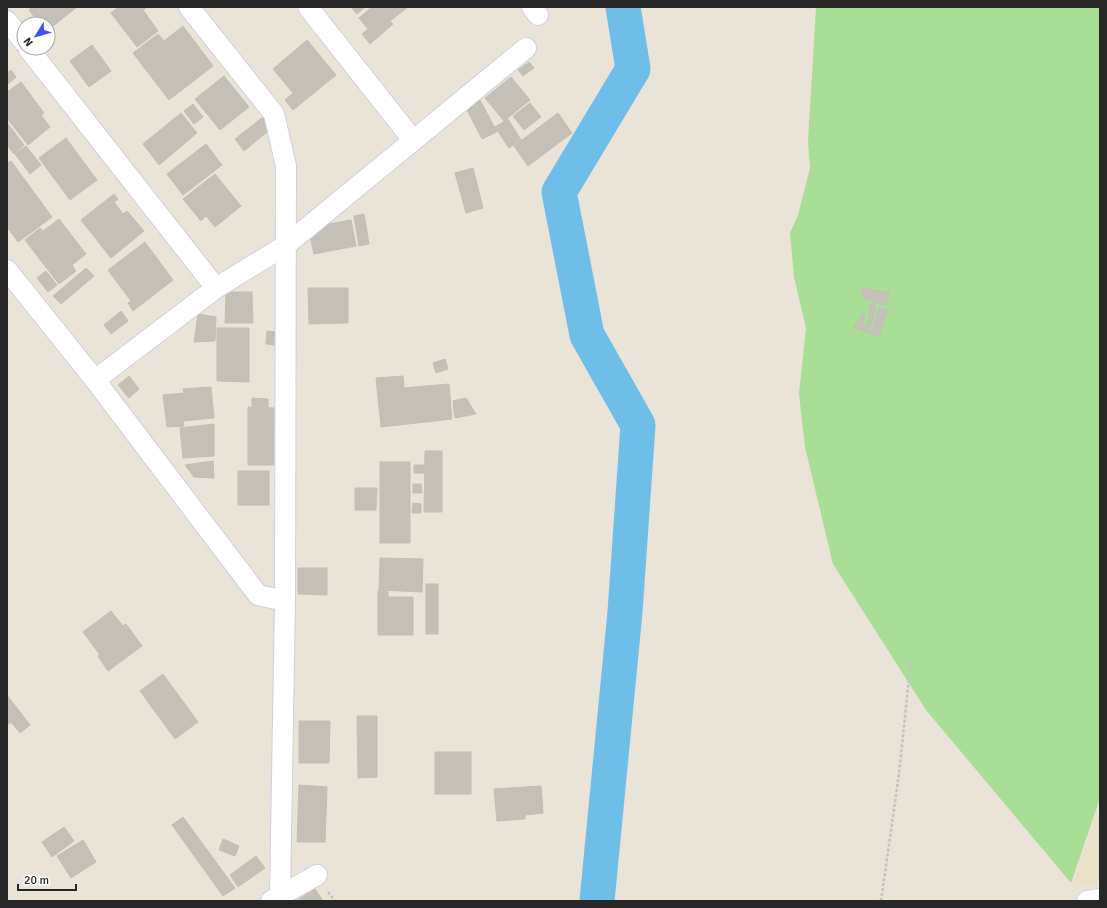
<svg xmlns="http://www.w3.org/2000/svg" width="1107" height="908" viewBox="0 0 1107 908" font-family="Signika,sans-serif">
	<rect width="100%" height="100%" fill="#e9e3d8"/>
	<path fill="#eae2c8" d="M1100,804V882L1072,887Z"/>
	<path fill="#a9de96" d="M816,7H1100V798L1071,883L926,710L833,564L805,447L799,394L806,328L794,277L790,233L798,215L810,168L808,142Z"/>
	<g fill="none" stroke-linecap="round" stroke-linejoin="round">
		<path stroke="#6fbee7" stroke-width="35" d="M597,901L625,612L638,425L587,335L559,192L633,69L623,7"/>
	</g>
	<g fill="#c4c0b8" stroke="#c4bfb3">
		<path d="M32,7H77L48,30V24H40L29,10Z"/>
		<path d="M119,7H147L143,10L158,31L137,47L111,13Z"/>
		<path d="M351,7H365L357,14Z"/>
		<path d="M372,7H408L390,21L393,24L370,44L362,34L368,29L359,18Z"/>
		<path d="M183,26L213,66L169,100L133,53L158,34L164,41Z"/>
		<path d="M307,40L336,75L293,110L285,100L293,93L273,69Z"/>
		<path d="M92,45L111,71L89,87L70,61Z"/>
		<path d="M529,62L534,68L523,76L518,70Z"/>
		<path d="M11,70L16,77L7,85V73Z"/>
		<path d="M224,76L249,107L220,130L195,99Z"/>
		<path d="M511,77L530,100L504,121L485,98Z"/>
		<path d="M21,82L44,113L41,115L50,127L28,145L7,118V92Z"/>
		<path d="M480,100L497,132L482,139L466,108Z"/>
		<path d="M530,103L541,117L524,130L513,116Z"/>
		<path d="M193,104L203,117L194,124L184,111Z"/>
		<path d="M181,113L197,133L159,165L143,144Z"/>
		<path d="M558,113L572,133L528,166L514,146Z"/>
		<path d="M263,117L272,128L244,151L235,139Z"/>
		<path d="M508,119L521,140L509,148L495,127Z"/>
		<path d="M7,123L24,145L14,154L7,145Z"/>
		<path d="M66,138L97,180L70,200L39,158Z"/>
		<path d="M206,144L222,165L183,195L167,174Z"/>
		<path d="M26,146L41,165L30,174L15,154Z"/>
		<path d="M11,161L52,217L18,242L7,227V163Z"/>
		<path d="M473,168L483,208L466,213L455,173Z"/>
		<path d="M215,174L241,206L215,227L206,216L201,221L183,199Z"/>
		<path d="M114,194L118,199L114,202L123,214L127,211L144,231L111,258L81,220Z"/>
		<path d="M364,214L369,244L359,246L354,216Z"/>
		<path d="M59,219L86,254L72,265L76,271L59,284L25,240L40,228L43,231Z"/>
		<path d="M351,220L356,246L314,254L308,228Z"/>
		<path d="M145,242L173,280L133,311L128,303L131,301L108,270Z"/>
		<path d="M86,268L94,276L61,304L53,296Z"/>
		<path d="M46,271L57,285L48,292L37,278Z"/>
		<path d="M862,287L889,293L886,306L864,299Z"/>
		<path d="M308,288H348V323L309,324Z"/>
		<path d="M226,292H252L253,323H225Z"/>
		<path d="M871,304L876,306L870,330L873,332L879,307L888,310L878,337L854,327L862,314H865L863,325L866,328Z"/>
		<path d="M121,311L128,321L111,334L104,325Z"/>
		<path d="M198,314L216,317L215,341L194,342Z"/>
		<path d="M217,328H249V382L217,381Z"/>
		<path d="M267,331L276,332L275,345L266,344Z"/>
		<path d="M445,359L448,369L436,373L433,363Z"/>
		<path d="M129,376L139,389L129,398L118,385Z"/>
		<path d="M403,376L404,388L449,384L452,419L381,427L376,378Z"/>
		<path d="M211,387L214,418L183,421L184,426L167,427L163,395L184,393L183,389Z"/>
		<path d="M252,398L268,399V407L252,406Z"/>
		<path d="M466,398L476,414L455,418L453,401Z"/>
		<path d="M248,407L274,408V465H248Z"/>
		<path d="M214,424V456L183,458L180,428Z"/>
		<path d="M425,451H442V512H424Z"/>
		<path d="M213,461L214,478L194,477L185,465Z"/>
		<rect x="380" y="462" width="30" height="81"/>
		<rect x="414" y="465" width="10" height="8"/>
		<rect x="238" y="471" width="31" height="34"/>
		<path d="M413,484H421L422,493H413Z"/>
		<path d="M355,488H377L376,510H355Z"/>
		<path d="M413,503L421,504V513H412Z"/>
		<path d="M380,558L423,559L422,592L379,590Z"/>
		<path d="M298,568H327V595L298,594Z"/>
		<rect x="426" y="584" width="12" height="50"/>
		<path d="M378,591H388V597H413V635H378Z"/>
		<path d="M111,611L123,626L126,624L142,646L108,671L98,656L100,655L83,632Z"/>
		<path d="M163,674L198,722L175,739L140,691Z"/>
		<path d="M7,695L30,725L20,733L11,722L7,725Z"/>
		<path d="M357,716H377V777L358,778Z"/>
		<path d="M299,721H330L329,763H299Z"/>
		<rect x="435" y="752" width="36" height="42"/>
		<path d="M299,785L327,787L325,842H297Z"/>
		<path d="M541,786L543,813L525,815V819L497,821L494,789Z"/>
		<path d="M183,817L235,888L223,896L172,825Z"/>
		<path d="M64,827L74,841L52,857L42,842Z"/>
		<path d="M223,839L239,846L235,856L219,850Z"/>
		<path d="M83,840L96,862L71,878L57,856Z"/>
		<path d="M256,856L265,868L238,887L230,875Z"/>
		<path d="M315,889L323,901H296Z"/>
	</g>
	<g fill="none" stroke-linecap="round" stroke-linejoin="round">
		<g stroke="#ced0df" stroke-width="22">
			<g id="minor">
				<path d="M189,7L274,114L286,166L285,601L280,896"/>
				<path d="M308,7L413,140"/>
				<path d="M532,7L538,15"/>
				<path d="M7,21L24,42"/>
				<path d="M28,48L216,288"/>
				<path d="M7,270L95,380L258,595L285,601"/>
				<path d="M95,380L216,288L286,245L526,48"/>
				<path d="M271,901L317,875"/>
				<path d="M1087,901L1100,899"/>
			</g>
		</g>
		<g stroke="#c3c3c3" stroke-width="2.5" stroke-dasharray="3 2" stroke-linecap="butt">
			<path d="M328,892L335,901"/>
			<path d="M881,901L899,774L911,659"/>
		</g>
		<use href="#minor" stroke="#fff" stroke-width="20"/>
	</g>
	<rect width="1107" height="908" fill="none" stroke="#272727" stroke-width="16"/>
	<g transform="translate(36 36) rotate(233)"><circle r="19" fill="#ffffff" stroke="#a9a9a9"/>
	<path d="M0-3L7 15L0 10L-7 15Z" fill="#3e51f0"/>
	<text y="-6" font-size="11" font-weight="bold" text-anchor="middle" fill="#272727">N</text>
	</g>
	<path d="M18 884v6h58v-6" fill="none" stroke="#272727" stroke-width="2"/>
	<text x="24" y="884" font-size="12" fill="#272727" stroke="#ffffff" stroke-width="3" paint-order="stroke">20 m</text>
</svg>
